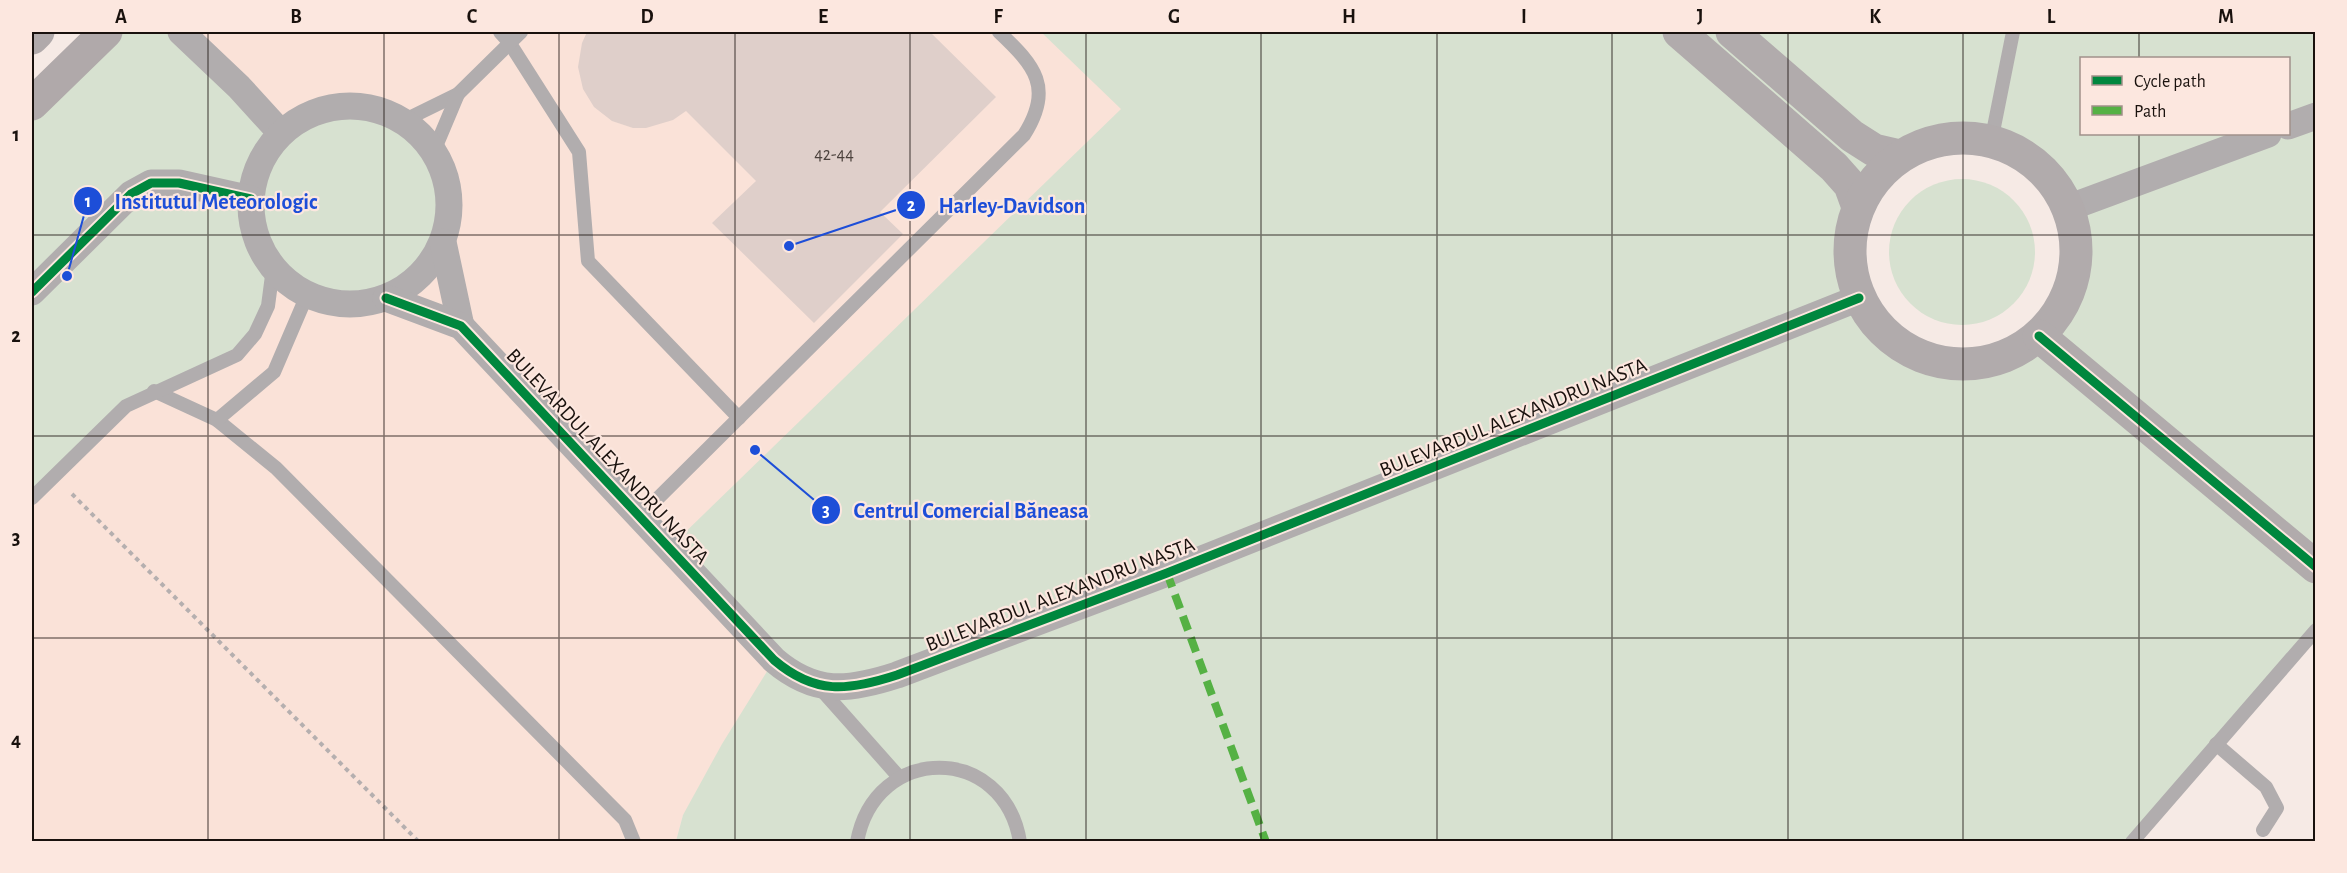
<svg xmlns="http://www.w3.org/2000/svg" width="2347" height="873" viewBox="0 0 2347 873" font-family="'Alegreya Sans',sans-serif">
	<rect width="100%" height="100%" fill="#f6eae5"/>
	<path fill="#fae2d8" d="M106,32H2013L1991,142L1964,137L1936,140L1917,147L1900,156L1884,169L1871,185L1858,207L1851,232L1850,261L1859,298L683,815L676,841L32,842V104Z"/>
	<g fill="#d7e1d0" fill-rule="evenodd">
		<path d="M105,32H179L281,133C294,124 308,113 324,109C424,83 493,210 416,279C403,291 386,300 368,303C330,308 300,295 274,268L268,306L237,355L126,406L32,498V104Z"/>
		<path d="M1041,32H2315V630L2132,841H676L683,815L722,744L774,660L670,547L1121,109ZM2082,58H2288V134H2082ZM1964,137C1988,141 2011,145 2031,161C2080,198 2091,275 2050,322C2030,346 2003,361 1973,364C1947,366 1921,359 1900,345C1883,333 1867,318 1859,297C1835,233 1865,156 1937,140C1945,138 1955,138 1964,137Z"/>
		<circle cx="1962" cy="252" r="73"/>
	</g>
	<path fill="#dfcfca" d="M587,32H930L996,97L880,212L903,234L814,323L712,223L756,181L686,111L673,120L646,128H633L612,121L594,107L583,89L578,67L582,43Z"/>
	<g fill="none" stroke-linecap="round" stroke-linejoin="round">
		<path stroke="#b5afaf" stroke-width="4" stroke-dasharray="4.5 4.5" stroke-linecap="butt" d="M72,494L419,842"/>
		<g stroke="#b1adae" stroke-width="14">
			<path d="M500,32L509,42L579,152L588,261L739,418"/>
			<path d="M403,121L458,94L521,32"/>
			<path d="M1991,142L2013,32"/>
			<path d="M434,151L458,94"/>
			<path d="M154,391L217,420L276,468L625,820L634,842"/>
			<path d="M217,420L274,372L307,295"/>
			<path d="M32,498L126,406L237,355L255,334L268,306L273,268"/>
			<path d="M640,516L1024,135C1054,88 1035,66 999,32"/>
			<path d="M819,687L899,777"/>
			<path d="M2216,744L2266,787L2277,808L2263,830"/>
			<path d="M857,842C875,743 1004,743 1020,842"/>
			<path d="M2132,842L2316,630"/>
		</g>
		<g stroke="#b1adae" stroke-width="27">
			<path d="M181,32L239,87L281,133"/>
			<circle cx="350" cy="205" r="99"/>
			<path d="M2288,126L2316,116"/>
			<path d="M2068,208L2268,134"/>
			<path d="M443,242L461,326"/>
			<path d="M32,292L131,194L151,183H179L251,199"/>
			<path d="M386,298L461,326L774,660C815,695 848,691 897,675L1167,573L1859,298"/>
		</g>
		<g stroke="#b1abac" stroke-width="33">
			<path d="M1679,32L1834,167L1850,185L1858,207"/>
			<path d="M1732,32L1852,136L1874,150L1900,156"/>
			<circle cx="1963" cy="251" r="113"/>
			<path d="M2039,336L2316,567"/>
		</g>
		<g stroke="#b0a9aa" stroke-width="33">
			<path d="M32,38L38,32"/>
			<path d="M32,104L106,32"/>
		</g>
		<path stroke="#55b144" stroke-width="8" stroke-dasharray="15 8" stroke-linecap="butt" d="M1167,573L1266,842"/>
		<g stroke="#fce7df" stroke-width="13">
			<g id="cycleway">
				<path d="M32,292L131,194L151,183H179L251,199"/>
				<path d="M386,298L461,326L774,660C815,695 848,691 897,675L1167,573L1859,298"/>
				<path d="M2039,336L2316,567"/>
			</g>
		</g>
		<use href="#cycleway" stroke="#00873e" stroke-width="9"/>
	</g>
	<path fill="none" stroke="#19110d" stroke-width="1.5" stroke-opacity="0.55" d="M208,32V842M384,32V842M559,32V842M735,32V842M910,32V842M1086,32V842M1261,32V842M1437,32V842M1612,32V842M1788,32V842M1963,32V842M2139,32V58M2139,134V842M32,235H2316M32,436H2316M32,638H2316"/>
	<g text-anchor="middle" stroke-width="4.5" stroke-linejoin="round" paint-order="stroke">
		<g font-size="18" fill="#4c423d">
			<text x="834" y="160">42-44</text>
		</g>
		<g font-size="21" fill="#19110d" stroke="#fce7df">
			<text transform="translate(1513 417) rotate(-22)" y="7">BULEVARDUL ALEXANDRU NASTA</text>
			<text transform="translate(608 456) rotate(47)" y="7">BULEVARDUL ALEXANDRU NASTA</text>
			<text transform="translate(1060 594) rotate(-21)" y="7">BULEVARDUL ALEXANDRU NASTA</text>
		</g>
	</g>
	<path fill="none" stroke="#1d4ed8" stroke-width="2" d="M67 276L88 201M789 246L911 205M755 450L826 510"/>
	<g fill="#1d4ed8" stroke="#fce7df" stroke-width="2">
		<circle cx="67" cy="276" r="6"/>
		<circle cx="789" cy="246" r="6"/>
		<circle cx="755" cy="450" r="6"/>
		<circle cx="88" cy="201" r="15"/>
		<circle cx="911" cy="205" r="15"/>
		<circle cx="826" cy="510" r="15"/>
	</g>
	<g font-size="18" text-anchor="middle" font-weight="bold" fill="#fff">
		<text x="88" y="207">1</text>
		<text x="911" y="211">2</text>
		<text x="826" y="516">3</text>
	</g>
	<g font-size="22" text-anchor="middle" font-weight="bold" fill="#1d4ed8" stroke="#fce7df" stroke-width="4.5" stroke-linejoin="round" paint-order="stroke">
		<text x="216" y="209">Institutul Meteorologic</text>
		<text x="1012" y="213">Harley-Davidson</text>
		<text x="971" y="518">Centrul Comercial Băneasa</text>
	</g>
	<rect width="2347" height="873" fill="none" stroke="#fce7df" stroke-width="66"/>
	<rect x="2080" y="57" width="210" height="78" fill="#fce7df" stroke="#a1918b" stroke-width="1.5"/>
	<rect x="2092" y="76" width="30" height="9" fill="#00873e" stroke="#a1918b" stroke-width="1.5"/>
	<text x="2134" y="87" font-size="18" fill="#19110d">Cycle path</text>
	<rect x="2092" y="106" width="30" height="9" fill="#55b144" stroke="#a1918b" stroke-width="1.5"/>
	<text x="2134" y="117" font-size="18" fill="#19110d">Path</text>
	<rect x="33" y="33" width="2281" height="807" fill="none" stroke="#19110d" stroke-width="2"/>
	<g font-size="20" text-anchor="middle" font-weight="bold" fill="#19110d">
		<text x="121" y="23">A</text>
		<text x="296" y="23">B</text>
		<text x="472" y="23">C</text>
		<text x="647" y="23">D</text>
		<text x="823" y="23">E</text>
		<text x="998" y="23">F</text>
		<text x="1174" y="23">G</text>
		<text x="1349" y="23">H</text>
		<text x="1524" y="23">I</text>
		<text x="1700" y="23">J</text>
		<text x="1875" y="23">K</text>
		<text x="2051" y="23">L</text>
		<text x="2226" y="23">M</text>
		<text x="16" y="141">1</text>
		<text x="16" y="342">2</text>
		<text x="16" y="544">3</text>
		<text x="16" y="746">4</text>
	</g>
</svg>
